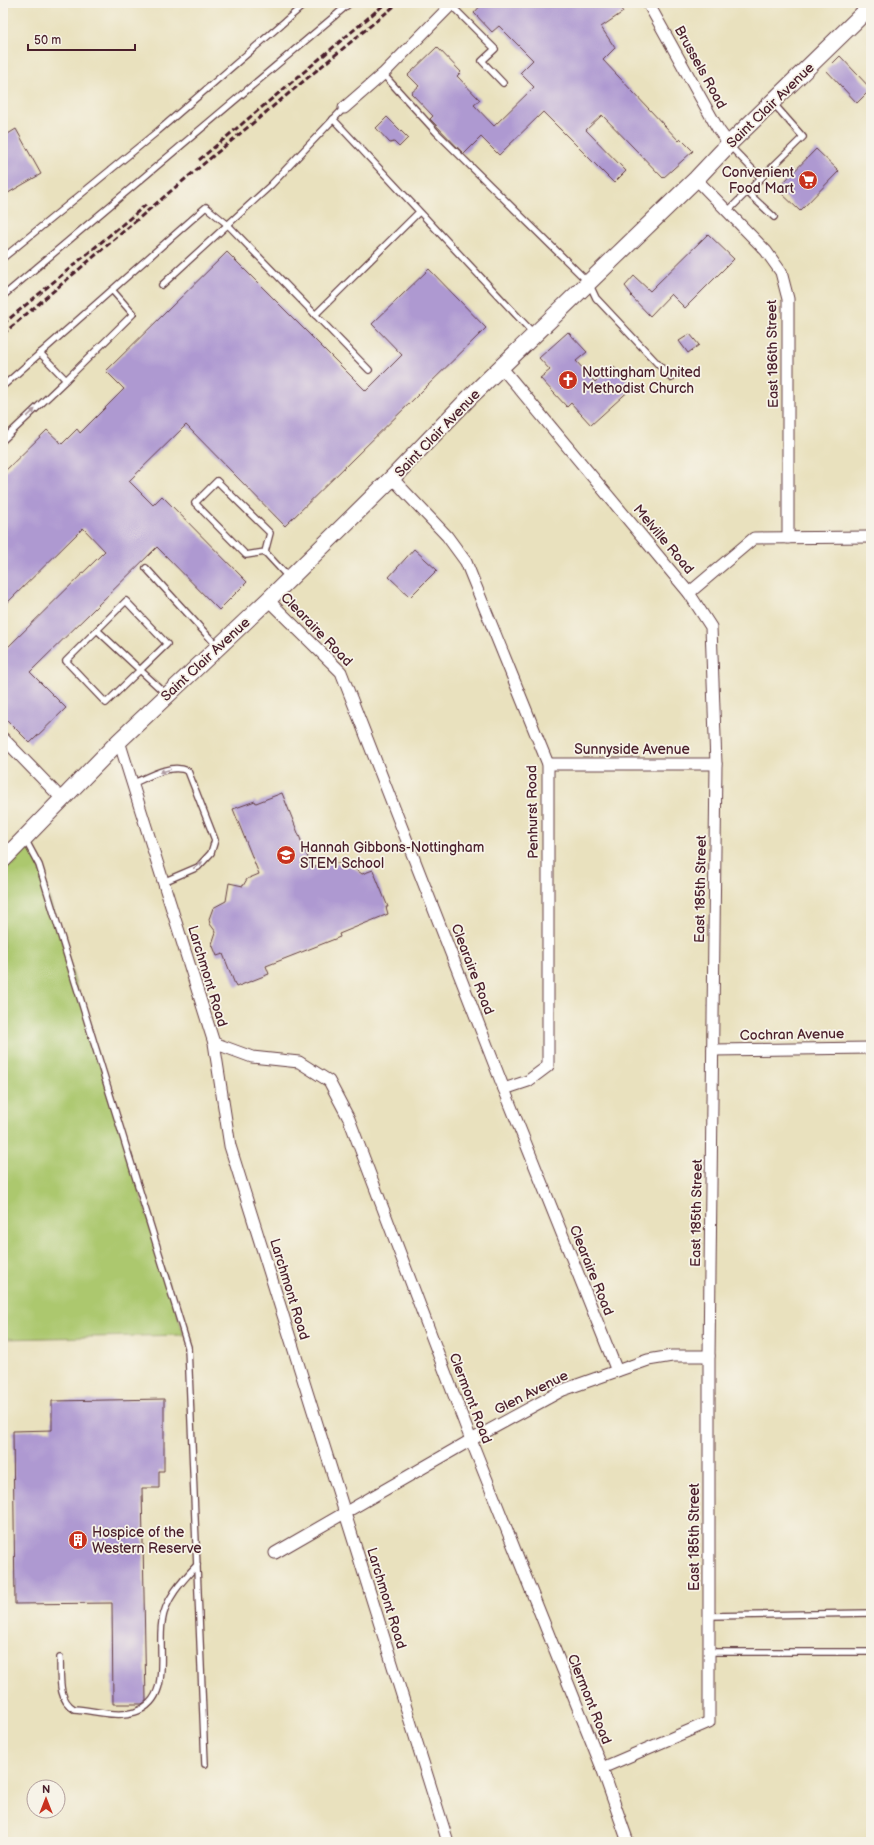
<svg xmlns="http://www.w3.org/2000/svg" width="874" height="1845" viewBox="0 0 874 1845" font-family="'Balsamiq Sans',sans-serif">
	<rect width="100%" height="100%" fill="#f7f3e8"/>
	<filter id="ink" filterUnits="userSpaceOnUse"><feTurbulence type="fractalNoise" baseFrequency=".025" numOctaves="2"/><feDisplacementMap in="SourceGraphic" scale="8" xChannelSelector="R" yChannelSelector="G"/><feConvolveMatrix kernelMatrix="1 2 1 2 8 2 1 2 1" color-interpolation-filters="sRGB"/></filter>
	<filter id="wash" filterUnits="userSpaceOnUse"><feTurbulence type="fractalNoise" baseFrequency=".012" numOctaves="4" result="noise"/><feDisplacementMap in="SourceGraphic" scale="16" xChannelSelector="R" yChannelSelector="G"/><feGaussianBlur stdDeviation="0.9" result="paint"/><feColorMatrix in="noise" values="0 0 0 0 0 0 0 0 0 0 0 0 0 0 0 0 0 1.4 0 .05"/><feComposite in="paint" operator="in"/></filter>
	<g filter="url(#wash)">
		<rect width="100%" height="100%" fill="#e9e1be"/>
		<path fill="#acc86e" stroke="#7b744c" d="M25,839L39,865L184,1335L3,1339V860Z"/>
		<g id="blocks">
			<g fill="#ae99d1">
				<path d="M483,3H617L623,12L601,27L615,48L603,60L679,141L681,139L693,151L663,178L602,115L586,130L626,171L614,183L543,112L499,155L481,137L464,154L430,119L433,116L411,93L419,86L408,75L437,47L461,72L457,76L480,100L474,105L494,126L534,87L520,73L533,60L499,26L492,32L474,13Z"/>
				<path d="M840,56L871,89L857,103L826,70Z"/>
				<path d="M387,117L408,138L399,147L394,142L390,143L376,128Z"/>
				<path d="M16,129L41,174L3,196V137Z"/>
				<path d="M816,149L839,171L800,211L777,189Z"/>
				<path d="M708,234L734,259L685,308L671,294L650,316L631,296L632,295L625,286L634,276L650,291Z"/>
				<path d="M227,252L366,391L402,355L372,324L429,269L486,328L285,526L186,425L129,481L153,505L162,496L247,582L219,610L157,547L30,672L66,708L30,743L3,716V652L105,551L83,528L3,607V473L47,430L62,444L77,429L80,433L124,389L106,371Z"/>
				<path d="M568,332L587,352L576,361L595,382L613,366L633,387L591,425L571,403L567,407L540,378L550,370L539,358Z"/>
				<path d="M690,334L699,345L688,353L679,341Z"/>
				<path d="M414,549L437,570L410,597L389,577Z"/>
				<path d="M282,793L312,868L324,864L333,863H341L354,868L362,874L373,870L388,907H386L388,914L339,934L340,937L266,966L269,974L236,987L223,954L217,956L212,944L216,932L210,924L209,919L213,908L226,901L229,883L243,886L247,879L259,874L233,809L255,801L256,803Z"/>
				<path d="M164,1399V1471H159V1488H142L146,1701L142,1704H113L112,1603L15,1604L13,1431L52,1430V1401Z"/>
			</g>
		</g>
	</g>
	<g filter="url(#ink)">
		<use href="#blocks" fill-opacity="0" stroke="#623c41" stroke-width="1"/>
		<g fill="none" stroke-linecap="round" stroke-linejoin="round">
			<g stroke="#623c41" stroke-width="8">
				<g id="lane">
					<path d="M451,5L495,49L482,61L503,83"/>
					<path d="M383,74L437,133L589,283L596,298L671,378"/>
					<path d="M333,119L534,334"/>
					<path d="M729,145L761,178L803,137L773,103"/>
					<path d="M747,192L774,217"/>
					<path d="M728,211L761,178"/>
					<path d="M3,258L158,131L306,3"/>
					<path d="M162,285L271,185L344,108"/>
					<path d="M3,296L350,3"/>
					<path d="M315,315L419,212"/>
					<path d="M66,380L133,314L112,290"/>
					<path d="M3,386L206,207L228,225L369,370"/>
					<path d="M3,440L66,380L40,353"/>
					<path d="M265,552L246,555L195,503L217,481L270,533L265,552L288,577"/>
					<path d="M146,568L218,647"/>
					<path d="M97,630L140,670L106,703L66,661L126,601L167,644L140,670L166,694"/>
					<path d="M132,784C148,777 170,763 188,771L215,840L211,853L198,867L163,882"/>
					<path d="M25,839L39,865L188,1347L205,1764"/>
					<path d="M709,1616L871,1613"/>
					<path d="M709,1652H871"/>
					<path d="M60,1658C61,1676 57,1699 74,1709C93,1710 116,1718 135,1712C173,1699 157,1651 162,1622C165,1599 182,1581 197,1565"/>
				</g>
			</g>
			<g stroke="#623c41" stroke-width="13">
				<g id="street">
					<path d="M648,3L718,129L729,144"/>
					<path d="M344,108L383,74L453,3"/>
					<path d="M696,179L766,251L781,272L788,299V538"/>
					<path d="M502,368L689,593L711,627L716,764L709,1356V1722L602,1768"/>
					<path d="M392,478L447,536L466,562L548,764V1066L528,1081L504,1089"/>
					<path d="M689,593L754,538L871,537"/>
					<path d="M268,600L341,672L504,1089L617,1371"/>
					<path d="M3,738L63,800"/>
					<path d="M119,741L214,1043L230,1146L448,1842"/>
					<path d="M548,764H716"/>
					<path d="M214,1043L252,1057L299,1062L329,1081L349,1119L471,1440L602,1768L628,1842"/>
					<path d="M713,1050L871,1048"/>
					<path d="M275,1553L471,1440L563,1390L648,1360L672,1356H709"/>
				</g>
			</g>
			<g stroke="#623c41" stroke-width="18">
				<path id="secondary" d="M3,860L119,741L268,600L392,478L469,398L696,179L729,144L871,6"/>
			</g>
			<use href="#lane" stroke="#fff" stroke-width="5.5"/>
			<use href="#street" stroke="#fff" stroke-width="11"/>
			<use href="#secondary" stroke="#fff" stroke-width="16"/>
			<g stroke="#4a1f2b" stroke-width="3" stroke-dasharray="6 3" stroke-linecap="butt">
				<path d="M199,160L386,3"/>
				<path d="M3,324L147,204"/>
				<path d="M3,334L178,185L398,3"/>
			</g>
		</g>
		<defs><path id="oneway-solid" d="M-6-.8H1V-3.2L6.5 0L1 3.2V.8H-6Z"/></defs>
		<g fill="#ae9aa0">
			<use href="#oneway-solid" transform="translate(31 413) rotate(-44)"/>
			<use href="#oneway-solid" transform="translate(165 771) rotate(164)"/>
			<use href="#oneway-solid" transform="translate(198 865) rotate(-36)"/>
		</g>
	</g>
	<defs>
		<g id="supermarket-disc" transform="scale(1)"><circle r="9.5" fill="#c8321e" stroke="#f7f3e8"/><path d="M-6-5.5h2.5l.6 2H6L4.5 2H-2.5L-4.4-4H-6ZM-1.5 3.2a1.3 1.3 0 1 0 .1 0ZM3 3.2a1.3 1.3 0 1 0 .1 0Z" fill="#fff"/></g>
		<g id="church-disc" transform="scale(1)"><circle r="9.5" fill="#c8321e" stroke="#f7f3e8"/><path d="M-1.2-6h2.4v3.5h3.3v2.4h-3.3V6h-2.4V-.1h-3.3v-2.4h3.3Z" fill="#fff"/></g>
		<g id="school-disc" transform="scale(1)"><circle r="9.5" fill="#c8321e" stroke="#f7f3e8"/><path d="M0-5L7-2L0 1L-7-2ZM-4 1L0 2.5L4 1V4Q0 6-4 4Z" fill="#fff"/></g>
		<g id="building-disc" transform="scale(1)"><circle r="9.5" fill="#c8321e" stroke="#f7f3e8"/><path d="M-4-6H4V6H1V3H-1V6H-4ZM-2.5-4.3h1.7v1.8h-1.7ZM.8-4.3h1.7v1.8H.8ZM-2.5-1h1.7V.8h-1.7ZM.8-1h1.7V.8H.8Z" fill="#fff"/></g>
	</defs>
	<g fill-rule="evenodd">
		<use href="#supermarket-disc" x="808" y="180"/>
		<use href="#church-disc" x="568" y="380"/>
		<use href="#school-disc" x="286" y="855"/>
		<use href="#building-disc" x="78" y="1540"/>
	</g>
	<g text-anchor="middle" stroke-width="3.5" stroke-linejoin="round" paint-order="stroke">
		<g font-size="14" fill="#4a1f2b" stroke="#f7f3e8">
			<text transform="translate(701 67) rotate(61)" y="5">Brussels Road</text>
			<text transform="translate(770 105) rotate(-44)" y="5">Saint Clair Avenue</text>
			<text transform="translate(772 354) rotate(-91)" y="5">East 186th Street</text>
			<text transform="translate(437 433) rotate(-46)" y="5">Saint Clair Avenue</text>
			<text transform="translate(664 539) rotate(50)" y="5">Melville Road</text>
			<text transform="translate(317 629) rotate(46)" y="5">Clearaire Road</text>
			<text transform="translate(205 659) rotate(-43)" y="5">Saint Clair Avenue</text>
			<text x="632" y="754">Sunnyside Avenue</text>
			<text transform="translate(532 812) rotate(-91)" y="5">Penhurst Road</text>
			<text transform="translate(700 889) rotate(-89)" y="5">East 185th Street</text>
			<text transform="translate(473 969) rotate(69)" y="5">Clearaire Road</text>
			<text transform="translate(208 976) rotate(73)" y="5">Larchmont Road</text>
			<text transform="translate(792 1034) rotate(-1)" y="5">Cochran Avenue</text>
			<text transform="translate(696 1213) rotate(-89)" y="5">East 185th Street</text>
			<text transform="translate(592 1270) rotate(68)" y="5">Clearaire Road</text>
			<text transform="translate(290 1289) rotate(73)" y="5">Larchmont Road</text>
			<text transform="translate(531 1392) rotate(-27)" y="5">Glen Avenue</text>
			<text transform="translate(471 1398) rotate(69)" y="5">Clermont Road</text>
			<text transform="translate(694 1537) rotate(-90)" y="5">East 185th Street</text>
			<text transform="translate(387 1598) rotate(73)" y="5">Larchmont Road</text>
			<text transform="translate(590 1699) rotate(68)" y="5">Clermont Road</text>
		</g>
		<g font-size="14" fill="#4a1f2b" stroke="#f7f3e8" text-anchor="start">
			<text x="794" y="177" text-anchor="end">Convenient<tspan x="794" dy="16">Food Mart</tspan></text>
			<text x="582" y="377">Nottingham United<tspan x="582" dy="16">Methodist Church</tspan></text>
			<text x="300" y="852">Hannah Gibbons-Nottingham<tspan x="300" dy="16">STEM School</tspan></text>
			<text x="92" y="1537">Hospice of the<tspan x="92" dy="16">Western Reserve</tspan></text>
		</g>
	</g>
	<rect width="874" height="1845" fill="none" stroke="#f7f3e8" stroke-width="16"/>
	<g transform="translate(46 1799)"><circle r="19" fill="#f7f3e8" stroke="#b29e9c"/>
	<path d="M0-3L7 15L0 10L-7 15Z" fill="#c8321e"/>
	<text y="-6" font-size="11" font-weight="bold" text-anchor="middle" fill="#4a1f2b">N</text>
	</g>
	<path d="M28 44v6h107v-6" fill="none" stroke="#4a1f2b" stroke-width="2"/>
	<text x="34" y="44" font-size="12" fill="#4a1f2b" stroke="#f7f3e8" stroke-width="3" paint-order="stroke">50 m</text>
</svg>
